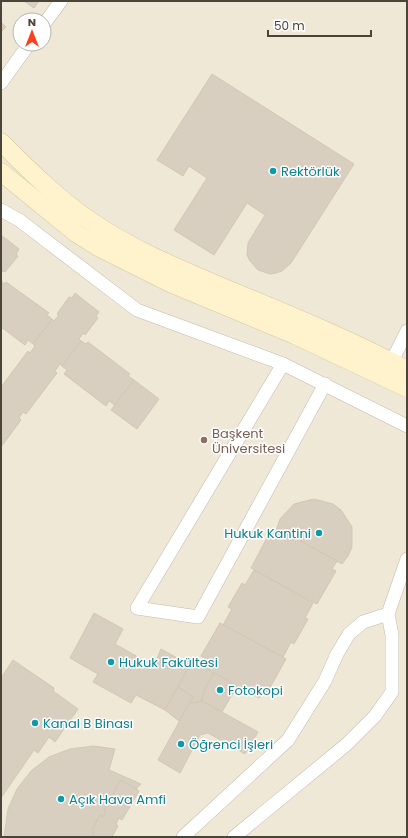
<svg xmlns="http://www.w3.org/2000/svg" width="408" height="838" viewBox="0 0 408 838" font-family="Poppins,sans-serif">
	<rect width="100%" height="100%" fill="#f6f3ec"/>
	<path fill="#efe8d6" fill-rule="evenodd" d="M1,1H407V837H1ZM20,20H44V44H20Z"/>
	<g fill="#d8cfc1" stroke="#d3c7b4">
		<path d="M24,1H39L34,8Z"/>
		<path d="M1,22L6,27L1,32Z"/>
		<path d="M212,74L354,164L291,263L282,271L276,273L270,274L258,270L250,261L247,255L248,243L265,215L247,203L214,255L174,230L207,178L189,166L183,176L157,160Z"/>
		<path d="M1,235L19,249L16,254L18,256L5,272L3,271L1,273Z"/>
		<path d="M1,281L5,284L6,282L49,313L47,315L52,319L33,344L28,340L25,345L1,327Z"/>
		<path d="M75,293L99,312L96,316L98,318L85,335L83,333L79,339L81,341L62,366L60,364L55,371L57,373L26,414L23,412L19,418L21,420L1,447V387L28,351L30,353L35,346L33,344L52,319L54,321L59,315L57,314L69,297L72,298Z"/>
		<path d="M81,341L86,344L88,342L130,374L128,376L134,380L115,405L109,401L106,406L64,374L67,370L62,366Z"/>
		<path d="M134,380L159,399L137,429L111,410Z"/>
		<path d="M314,499L333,504L341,510L352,527V547L348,556L342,564L277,528L280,519L294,504Z"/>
		<path d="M277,528L337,561L332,569L336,571L317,604L251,568L269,534L272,536Z"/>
		<path d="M254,570L313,603L305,618L308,619L294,644L291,642L283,657L223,625L232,609L228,607L242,583L245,585Z"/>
		<path d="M94,613L123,629L115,644L154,666L161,649L190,665L165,710L136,695L131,703L93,682L98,674L70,658Z"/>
		<path d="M220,623L286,659L267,693L264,691L259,698L200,666L205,658L201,656Z"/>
		<path d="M13,660L54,688L53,691L78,709L55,742L49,737L38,753L34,750L1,798V678Z"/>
		<path d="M200,666L214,673L203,693L202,701L189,704L193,697L178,687L187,670Z"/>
		<path d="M214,673L237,686L222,712L202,701L203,693Z"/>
		<path d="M178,687L193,697L179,721L165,710Z"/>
		<path d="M202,701L258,732L245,754L208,733L200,735L180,773L158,760L189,704Z"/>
		<path d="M93,746L115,749L109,770L141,784L136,789L121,780L104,810L106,811L103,817L100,815L92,830L94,832L91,837H4L8,809L17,789L31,771L49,757L70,749Z"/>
		<path d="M121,780L139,791L122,820L119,818L116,824L118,826L112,837H91L94,832L92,830L100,815L103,817L106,811L104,810Z"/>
	</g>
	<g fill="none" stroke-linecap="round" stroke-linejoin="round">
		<g stroke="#c2bbae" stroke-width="14">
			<g id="street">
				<path d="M44,24L61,1"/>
				<path d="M1,83L29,44"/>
				<path d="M1,210L19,220L137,310L283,364L407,426"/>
				<path d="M283,364L137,608L198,617L325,384"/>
				<path d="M388,369L407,331"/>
				<path d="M183,837L288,740L325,681L337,654L349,634L363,622L388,614"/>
				<path d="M234,837L347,744L375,716L392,692V635L388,614L407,559"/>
			</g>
		</g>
		<g stroke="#d6c79b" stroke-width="19">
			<g id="secondary">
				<path d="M1,142C29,170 57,198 89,220C129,248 177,268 222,287C284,313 347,338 407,370"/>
				<path d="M1,172L76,233L98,247L170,283L295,335L407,388"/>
			</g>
		</g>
		<use href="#street" stroke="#fff" stroke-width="13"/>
		<use href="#secondary" stroke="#fff3cd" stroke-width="18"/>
	</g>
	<g fill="#0f9aa8" stroke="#fff" stroke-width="1.5">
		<circle cx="273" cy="171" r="4"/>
		<circle cx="319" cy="533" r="4"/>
		<circle cx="111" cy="662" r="4"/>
		<circle cx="220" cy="690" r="4"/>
		<circle cx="35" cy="723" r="4"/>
		<circle cx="181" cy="744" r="4"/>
		<circle cx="61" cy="799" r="4"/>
	</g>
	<circle fill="#8d6e63" stroke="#fff" stroke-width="1.5" cx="204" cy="440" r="4"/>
	<g text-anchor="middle" stroke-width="3" stroke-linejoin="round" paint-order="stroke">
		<g font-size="13" fill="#0d838f" stroke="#fff" text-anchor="start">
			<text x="281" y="176">Rektörlük</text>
			<text x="311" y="538" text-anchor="end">Hukuk Kantini</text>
			<text x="119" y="667">Hukuk Fakültesi</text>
			<text x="228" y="695">Fotokopi</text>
			<text x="43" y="728">Kanal B Binası</text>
			<text x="189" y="749">Öğrenci İşleri</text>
			<text x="69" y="804">Açık Hava Amfi</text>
		</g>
		<g font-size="13" fill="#785e54" stroke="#fff" text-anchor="start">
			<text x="212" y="438">Başkent<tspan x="212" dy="15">Üniversitesi</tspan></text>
		</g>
	</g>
	<rect width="408" height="838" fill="none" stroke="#4b4439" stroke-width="4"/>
	<g transform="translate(32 32)"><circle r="19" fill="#ffffff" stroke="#b7b4b0"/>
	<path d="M0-3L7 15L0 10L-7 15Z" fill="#fc3f1d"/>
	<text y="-6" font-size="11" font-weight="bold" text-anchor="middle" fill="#4b4439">N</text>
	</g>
	<path d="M268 30v6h103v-6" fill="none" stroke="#4b4439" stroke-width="2"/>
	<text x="274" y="30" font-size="12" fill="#4b4439" stroke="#ffffff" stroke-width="3" paint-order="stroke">50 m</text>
</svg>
